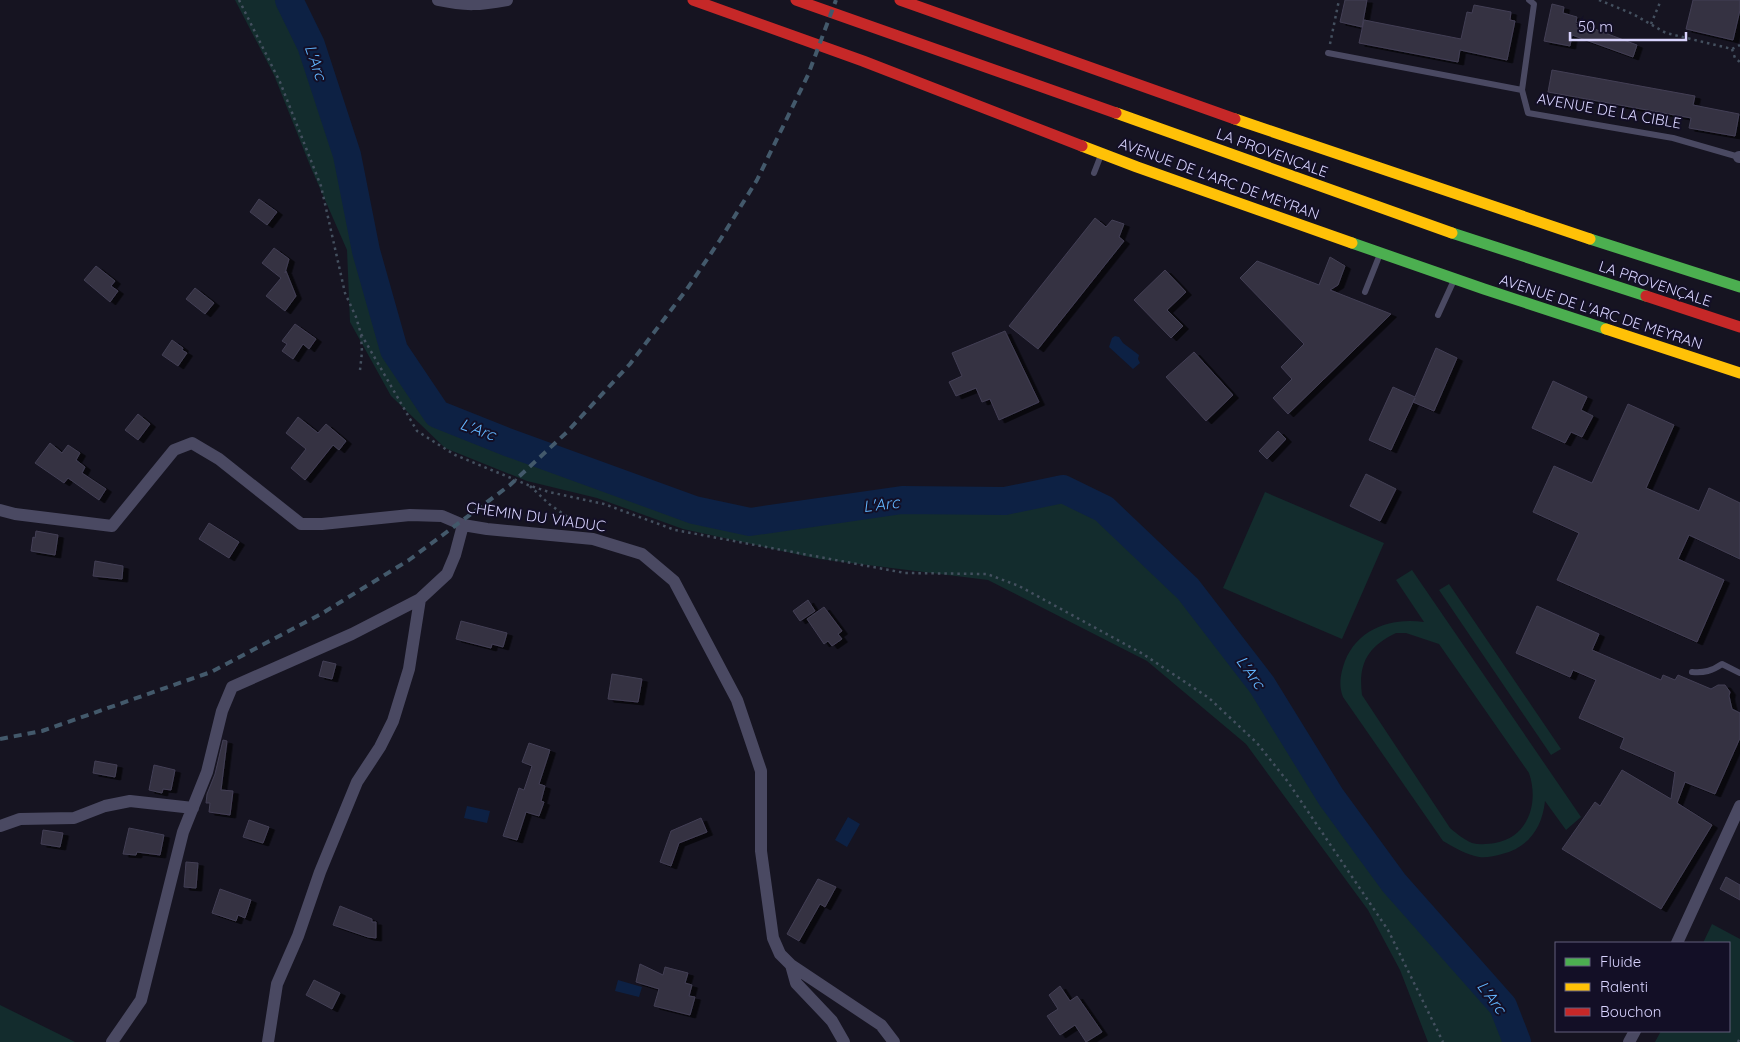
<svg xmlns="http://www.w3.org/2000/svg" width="1740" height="1042" font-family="Quicksand,sans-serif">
  <defs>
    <filter id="shadow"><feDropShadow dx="5.5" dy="3" stdDeviation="0" flood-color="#0009"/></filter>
  </defs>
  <rect width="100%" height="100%" fill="#161421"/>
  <path fill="#132c2d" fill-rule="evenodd" d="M235,0H289L311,45L347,155L366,251L394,350L437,414L507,442L694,510L750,522L902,500L1005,501L1063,489L1104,509L1188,589L1262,685L1331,797L1404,895L1503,1006L1517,1042H1428L1400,970L1368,910L1246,744L1147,661L988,580L819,559L683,529L597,498L527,481L445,448L391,396L350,322L347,250L311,168L274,75Z
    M1265,492L1384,543L1342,639L1223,588Z
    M1412,570L1581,817L1566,830L1545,801C1542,828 1529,847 1502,854C1495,856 1486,858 1479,857C1465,854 1455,848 1443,841L1343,697C1339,687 1340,677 1343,667C1354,630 1389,617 1424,622L1396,580ZM1396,633H1406L1439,644L1529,773C1539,802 1529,837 1495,843C1488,844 1480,845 1472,843C1463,839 1457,834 1450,828L1362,695C1358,664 1367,647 1396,633Z
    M1449,584L1561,749L1551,755L1439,590Z
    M1712,924L1740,939V1042H1655L1661,1031H1729V943H1703Z
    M0,1005L75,1042H0Z"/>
  <path fill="#0d2144" d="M1115,336L1119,337L1123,343L1139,355L1138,359L1140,363L1133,369L1109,347L1112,338Z
    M467,806L490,811L487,823L464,818Z
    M848,817L860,824L847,847L835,840Z
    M618,980L642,987L639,997L615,991Z"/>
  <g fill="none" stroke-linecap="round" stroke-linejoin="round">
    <path stroke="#0d2144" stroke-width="28" d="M289,0L311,45L347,155L366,251L394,350L437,414L507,442L694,510L750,522L902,500L1005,501L1063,489L1104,509L1188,589L1262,685L1331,797L1394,883L1503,1006L1517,1042"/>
  </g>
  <path fill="#343243" stroke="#433f54" filter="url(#shadow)" d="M1345,0H1367L1362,27L1340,22Z
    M1693,0H1740V10L1733,40L1686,29Z
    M1552,4L1564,7L1563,13L1577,17L1576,22L1637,45L1633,57L1572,35L1570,46L1544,41Z
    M1474,5L1511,12L1510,20L1515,21L1507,60L1460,50L1458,62L1359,43L1364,20L1461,39L1467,12L1472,13Z
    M1552,70L1695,96L1693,105L1739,114L1735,136L1689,128L1691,118L1548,92Z
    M259,199L277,212L267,225L250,212Z
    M1095,218L1106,227L1112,220L1124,224L1119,237L1124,241L1038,349L1009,326Z
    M274,248L289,259L285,273L286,271L296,296L285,311L266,296L281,278L262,263Z
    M1330,257L1345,266L1338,285L1330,290L1391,314L1288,414L1273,398L1292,379L1281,367L1304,344L1240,278L1257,261L1319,285Z
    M96,266L115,281L111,286L118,291L110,302L84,280Z
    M1165,270L1186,292L1167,310L1183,326L1171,338L1134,300Z
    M195,288L214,303L205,314L186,299Z
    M295,324L316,339L309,349L303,344L293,359L282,351L287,344L282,341Z
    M1005,331L1039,402L999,420L990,399L982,402L976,388L956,396L949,382L962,376L952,353Z
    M172,340L183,348L182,350L187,353L178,366L162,355Z
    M1436,348L1457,358L1434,411L1413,402L1415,398L1391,450L1369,440L1393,387L1415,397Z
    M1194,352L1233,395L1206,421L1166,377Z
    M1553,381L1587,397L1581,410L1593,416L1582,437L1571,432L1565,443L1532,428Z
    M1628,404L1674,425L1646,488L1699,511L1709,488L1740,503V559L1689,535L1678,559L1724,580L1697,642L1557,580L1579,533L1533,512L1554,466L1592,483Z
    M138,414L150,424L138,440L125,430Z
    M298,417L318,433L326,424L346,441L339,450L333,445L305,480L291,468L306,449L286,433Z
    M1278,431L1286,439L1267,459L1259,451Z
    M50,443L62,453L68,445L80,453L76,460L85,467L82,473L106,489L99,500L68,478L64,483L35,463Z
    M1366,474L1396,489L1380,521L1350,506Z
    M209,523L239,542L229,558L199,539Z
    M36,531L58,535L55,555L31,551L33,537L35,538Z
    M95,561L123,566L122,579L93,576Z
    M808,600L815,611L800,621L793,611Z
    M1537,606L1599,634L1592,650L1661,680L1663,675L1675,680L1678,675L1711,689L1718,685H1725L1730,692L1729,696L1732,709L1740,713V738L1715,794L1685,782L1677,803L1712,825L1661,909L1562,849L1595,802L1600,806L1622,770L1671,799L1675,772L1620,748L1624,738L1579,718L1596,680L1573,670L1570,677L1516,653Z
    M824,607L842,631L838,634L842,639L832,646L828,641L824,644L807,619Z
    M461,621L507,633L503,647L492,644L491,648L456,639Z
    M323,661L336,664L332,679L319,676Z
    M612,674L642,679L638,702L608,699Z
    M223,740L227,741L221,790L233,791L230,815L209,812L210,803H206L207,794L215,774Z
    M529,743L550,750L539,784L545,786L541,801L544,802L539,816L526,812L517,840L503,836L519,788L524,790L532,766L522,762Z
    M95,761L117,765L115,777L93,773Z
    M154,765L175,770L171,790L163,789L162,793L149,790Z
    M701,818L707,832L679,843L671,866L660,862L671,831Z
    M249,820L269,827L263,843L243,837Z
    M129,828L164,835L160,855L137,852L136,855L123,854Z
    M43,830L63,833L60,847L41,844Z
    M186,862L198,863L196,888L184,887Z
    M1726,877L1740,885V900L1720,889Z
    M818,879L836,887L825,907L820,904L799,941L787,934Z
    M220,889L251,900L245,918L238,915L236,921L212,913Z
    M340,906L372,919V922H376V938L368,937L333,925Z
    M640,964L663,975L665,967L688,973L685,983L692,985L689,996L695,997L690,1015L654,1006L659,989L636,982Z
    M314,980L340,993L332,1009L306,995Z
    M1060,986L1070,1001L1077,996L1102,1032L1086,1042L1075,1025L1060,1035L1047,1016L1058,1009L1049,995Z"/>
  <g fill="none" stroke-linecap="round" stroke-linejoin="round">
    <path stroke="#44505f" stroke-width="2.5" stroke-dasharray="2.5 4" stroke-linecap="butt" d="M239,0L280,82L321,186L345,293L356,317L361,334L417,431L455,455L528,485L549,492L604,504L675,530L905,573L987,574L1019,586L1143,654L1209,698L1257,743L1288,782L1388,930L1443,1042
      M1599,0L1633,14L1666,33L1732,49L1740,45
      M1651,24L1661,0
      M1330,44L1339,0
      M1732,49L1735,58L1740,62
      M360,370L362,352L361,335
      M530,486L549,504L576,523
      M1738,1042L1740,1038"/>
    <path stroke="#4a4962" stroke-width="6" d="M1529,0L1534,4L1522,90L1528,113L1673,138L1739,157
      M1328,53L1522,90
      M1094,173L1101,155
      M1365,292L1380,254
      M1438,315L1454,280
      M1692,672C1704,673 1712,671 1722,664L1740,673"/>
    <path stroke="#4a4962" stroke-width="12" d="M438,0C466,6 480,5 507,0
      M1739,157H1740
      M0,510L15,514L112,526L174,450L192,443L219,459L301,524H322L410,515L442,516L463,525L487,529L593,539L642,554L674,581L737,700L761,771V851L773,938L780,954L791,965L881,1025L894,1042
      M0,826L20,819L74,818L105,806L130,801L193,808
      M1677,943L1740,806
      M791,965L796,983L832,1021L844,1042
      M112,1042L141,1000L183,832L207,772L222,711L232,687L352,634L420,599
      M268,1042L277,984L298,936L320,872L357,782L380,747L393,721L409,669L420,599L447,574L455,555L463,525
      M1629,1042L1635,1031"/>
    <path stroke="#4caf50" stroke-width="11" d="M1452,233L1646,296
      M1590,239L1740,287
      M1352,243L1484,289L1606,329"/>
    <path stroke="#ffc107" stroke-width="11" d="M1116,113L1452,233
      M1235,119L1590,239
      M1082,146L1137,167L1352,243
      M1606,329L1740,373"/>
    <path stroke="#c62828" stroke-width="11" d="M693,0L863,61L1082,146
      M796,0L1116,113
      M900,0L1235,119
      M1646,296L1740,327"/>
    <path stroke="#43596b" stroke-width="4" stroke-dasharray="8 6" stroke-linecap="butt" d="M0,739L42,731L211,672L321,614L409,560L510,485L567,432L630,364L687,289L720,240L757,180L808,75L836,0"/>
  </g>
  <g text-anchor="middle" stroke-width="4" stroke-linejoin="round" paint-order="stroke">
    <g font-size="15" fill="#d9d4ff" stroke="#130f26">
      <text transform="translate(1609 111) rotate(10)" y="5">AVENUE DE LA CIBLE</text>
      <text transform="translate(1272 153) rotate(20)" y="5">LA PROVENÇALE</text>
      <text transform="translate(1219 179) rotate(20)" y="5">AVENUE DE L'ARC DE MEYRAN</text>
      <text transform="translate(1655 284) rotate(18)" y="5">LA PROVENÇALE</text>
      <text transform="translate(1601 312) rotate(18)" y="5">AVENUE DE L'ARC DE MEYRAN</text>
      <text transform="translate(536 517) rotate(8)" y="5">CHEMIN DU VIADUC</text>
    </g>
    <g font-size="16" font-style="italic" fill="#62b6ff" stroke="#130f26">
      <text transform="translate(316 62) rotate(71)" y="6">L'Arc</text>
      <text transform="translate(478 429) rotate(20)" y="6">L'Arc</text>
      <text transform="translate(881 504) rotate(-7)" y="6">L'Arc</text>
      <text transform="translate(1251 672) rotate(54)" y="6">L'Arc</text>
      <text transform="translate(1492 997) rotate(53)" y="6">L'Arc</text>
    </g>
  </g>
  <rect x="1555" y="942" width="175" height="90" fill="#130f26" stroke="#625e7d"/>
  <rect x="1565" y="958" width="25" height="8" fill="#4caf50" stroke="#625e7d"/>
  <text x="1600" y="967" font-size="15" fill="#d9d4ff">Fluide</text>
  <rect x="1565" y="983" width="25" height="8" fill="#ffc107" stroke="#625e7d"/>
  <text x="1600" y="992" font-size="15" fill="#d9d4ff">Ralenti</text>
  <rect x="1565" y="1008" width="25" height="8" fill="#c62828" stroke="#625e7d"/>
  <text x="1600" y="1017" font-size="15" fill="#d9d4ff">Bouchon</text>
  <path d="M1570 32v8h116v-8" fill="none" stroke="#d9d4ff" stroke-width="2.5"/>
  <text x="1578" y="32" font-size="15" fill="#d9d4ff" stroke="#130f26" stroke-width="4" paint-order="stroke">50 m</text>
</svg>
